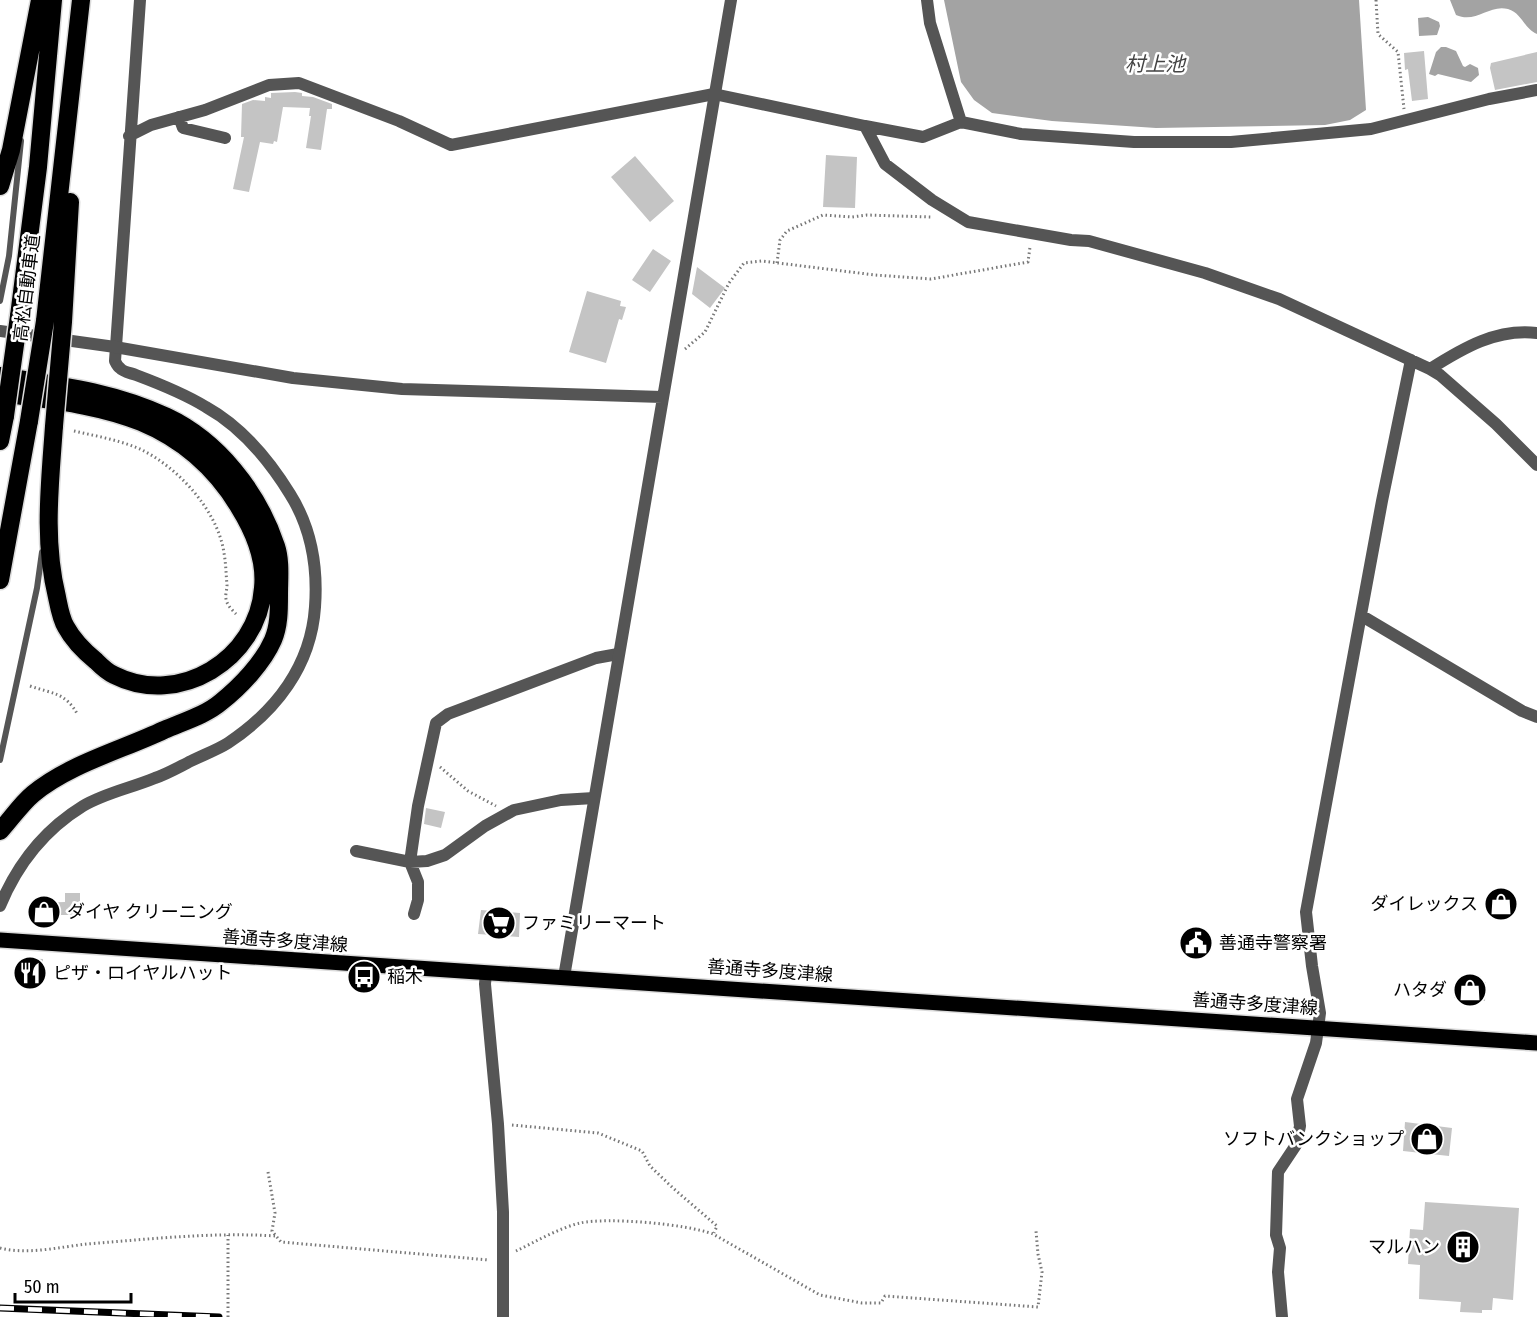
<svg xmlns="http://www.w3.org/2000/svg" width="1537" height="1317" font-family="'Fira Sans Condensed','Noto Sans JP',sans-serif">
  <rect width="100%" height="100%" fill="#fff"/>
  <path fill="#a3a3a3" d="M944,0H1359L1366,110L1350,120L1325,125L1156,128L1052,121L992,113L974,100L961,82Z
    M1450,0H1537V34C1524,29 1522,13 1508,9C1489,4 1476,24 1456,15Z
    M1428,17L1439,22L1440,26L1437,35L1419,36L1418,18Z
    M1441,47H1446L1456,51L1463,66L1465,67L1470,64L1478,68L1479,75L1471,82L1438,74L1435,76L1429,74L1436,52Z"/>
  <path fill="#c4c4c4" d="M1424,51L1428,99L1412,101L1408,69L1405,70L1404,53Z
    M1537,52V82L1495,90L1490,68L1491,63Z
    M295,92L302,93V96L313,97L332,104V109H327L321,150L306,148L311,116H309L310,108L283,107L277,142L274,141L273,144L260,142L249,192L233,189L244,137H241L242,104L253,100L265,101V97L271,98V93Z
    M826,155L857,157L855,208L823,207Z
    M635,156L674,201L650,222L611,177Z
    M653,249L671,261L650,292L632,280Z
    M697,267L725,288L710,308L692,294Z
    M587,291L621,301L620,306L626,307L622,320L619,319L606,363L569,352Z
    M426,808L445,812L441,828L424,824Z
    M65,893H80V915H32V903L65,902Z
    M481,910L520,913L519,937L478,934Z
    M22,958L43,959L42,984L20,983Z
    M1456,980L1486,982L1485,1001L1454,998Z
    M1405,1122L1452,1128L1449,1156L1403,1151Z
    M1425,1202L1519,1208L1513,1300L1493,1298L1492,1310H1482V1313L1460,1312L1461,1302L1419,1299L1420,1265L1408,1264L1410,1229L1423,1230Z"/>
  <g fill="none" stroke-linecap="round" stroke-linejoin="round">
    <g stroke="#dbdbdb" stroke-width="18">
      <path id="primary" d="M0,940L1537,1043"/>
    </g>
    <g stroke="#dbdbdb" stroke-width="21">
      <path id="motorway" d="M0,186L11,150L40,0
        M19,316L38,167L53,0
        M45,321L81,0
        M63,322L70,202
        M0,376C57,385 114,392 167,417C218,441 258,492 276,546C281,561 279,579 279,595C279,610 279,626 273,640C263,663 240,687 221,702C206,715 182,722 164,730C122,750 69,764 33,794C21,804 11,819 0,831
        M0,393C48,400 96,404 141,422C182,439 216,469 239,507C254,531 266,559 263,588C258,659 179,708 114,675C107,672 101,666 96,661C85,652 73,640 66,627C61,619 59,607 57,597C43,540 50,484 54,426
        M0,441L5,416
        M0,580L29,421"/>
    </g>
    <path stroke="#777" stroke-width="3" stroke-dasharray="1.5 3" stroke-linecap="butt" d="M1376,0L1378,34L1398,52L1404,109
      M777,263L780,240L787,231L823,215L852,217L867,215L931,217
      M685,349L705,332L729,283L744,263L762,261L875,275L931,279L1028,262L1030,247
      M74,431C96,436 119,440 140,449C178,467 218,511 224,553C226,564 226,575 227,585C227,590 225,595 226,599C227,605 232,610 236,614
      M30,686C53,694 65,692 78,715
      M440,767L468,791L496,806
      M512,1125L598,1133L642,1151L650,1166L674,1189L717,1226L714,1233
      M268,1172L275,1213L272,1231L281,1242L489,1260
      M0,1248C27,1255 60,1247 87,1244C150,1239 213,1232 276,1236
      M516,1251C535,1242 559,1228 580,1223C608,1217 686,1224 713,1234L820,1295L862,1303H881L885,1296L1038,1307L1042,1272L1038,1254L1036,1231
      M228,1317V1235"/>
    <path stroke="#555" stroke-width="6" d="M0,301L9,256L21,141
      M0,760L37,588L42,552"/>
    <path stroke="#555" stroke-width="12" d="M179,117L183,128L225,138
      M961,122L1021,134L1134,142H1231L1371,129L1489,99L1537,90
      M865,126L923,137L961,122L930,23L927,0
      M129,136L151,125L205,110L269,85L299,83L399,121L451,145L714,94L865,126L885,164L932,200L968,222L1071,240L1089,241L1205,273L1279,299L1430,369L1440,375L1496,424L1537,465
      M1430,369C1463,348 1497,328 1537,333
      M1362,616L1522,711L1537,717
      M356,851L410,862L427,861L445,855L485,826L514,810L561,800L594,798
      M0,906C17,865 44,830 83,806C105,793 131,788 155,778C167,774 179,767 191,761C203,755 217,750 228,743C276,711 311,666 315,607C318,566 312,529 290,494C269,460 242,427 206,407C185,394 160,384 136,375C131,373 123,372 120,368C117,366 116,363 115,361L140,0
      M414,914L418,900V882L410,862L418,806L436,723L448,714L596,658L618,654
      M486,973L485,984L498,1124L503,1212V1317
      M1282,1317L1278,1272L1280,1248L1276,1235L1278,1172L1296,1145L1300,1126L1297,1099L1316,1043L1320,1013L1312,966L1306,912L1382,501L1411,360"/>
    <path stroke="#555" stroke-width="12" d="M0,331L115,347L293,378L402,389L662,397
      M564,977L731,0"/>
    <use href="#primary" stroke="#000" stroke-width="15"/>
    <use href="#motorway" stroke="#000" stroke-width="18"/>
    <g stroke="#000" stroke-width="7">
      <path id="rail" d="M0,1308L219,1317"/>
    </g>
    <use href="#rail" stroke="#fff" stroke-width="4.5" stroke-dasharray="14" stroke-linecap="butt"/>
    <g stroke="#dbdbdb" stroke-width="21" stroke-linecap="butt">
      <path id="motorway-bridge" d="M5,416L19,316
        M29,421L45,321
        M54,426L63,322"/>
    </g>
    <use href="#motorway-bridge" stroke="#000" stroke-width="18"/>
  </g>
  <defs>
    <g id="shop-disc" transform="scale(1.725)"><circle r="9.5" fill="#000" stroke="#fff"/><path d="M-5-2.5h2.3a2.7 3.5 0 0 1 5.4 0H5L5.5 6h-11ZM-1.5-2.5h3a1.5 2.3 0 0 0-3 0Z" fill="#fff"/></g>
    <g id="supermarket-disc" transform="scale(1.725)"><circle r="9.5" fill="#000" stroke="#fff"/><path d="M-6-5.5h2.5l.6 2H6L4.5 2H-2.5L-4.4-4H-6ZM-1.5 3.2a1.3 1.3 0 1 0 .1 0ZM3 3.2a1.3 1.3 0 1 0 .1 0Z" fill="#fff"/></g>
    <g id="civic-disc" transform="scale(1.725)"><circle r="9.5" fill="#000" stroke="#fff"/><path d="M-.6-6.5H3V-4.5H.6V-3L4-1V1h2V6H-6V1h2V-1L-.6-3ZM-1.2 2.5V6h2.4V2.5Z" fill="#fff"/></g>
    <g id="restaurant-disc" transform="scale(1.725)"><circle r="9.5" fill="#000" stroke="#fff"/><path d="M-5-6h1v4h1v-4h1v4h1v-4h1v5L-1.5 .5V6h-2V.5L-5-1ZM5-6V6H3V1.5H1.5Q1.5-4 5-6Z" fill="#fff"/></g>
    <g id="bus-disc" transform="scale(1.725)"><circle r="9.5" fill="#000" stroke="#fff"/><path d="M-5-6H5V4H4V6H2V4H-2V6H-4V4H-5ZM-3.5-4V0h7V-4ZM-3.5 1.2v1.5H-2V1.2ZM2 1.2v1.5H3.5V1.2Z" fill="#fff"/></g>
    <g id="building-disc" transform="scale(1.725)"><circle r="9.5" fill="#000" stroke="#fff"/><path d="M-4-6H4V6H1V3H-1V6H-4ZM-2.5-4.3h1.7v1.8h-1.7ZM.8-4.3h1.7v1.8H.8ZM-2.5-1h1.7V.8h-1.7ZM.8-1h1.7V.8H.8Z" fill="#fff"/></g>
  </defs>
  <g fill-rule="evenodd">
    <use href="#shop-disc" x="1501" y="904"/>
    <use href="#shop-disc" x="44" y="912"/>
    <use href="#supermarket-disc" x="499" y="923"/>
    <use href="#civic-disc" x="1196" y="943"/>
    <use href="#restaurant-disc" x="30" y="973"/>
    <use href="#bus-disc" x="364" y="977"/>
    <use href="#shop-disc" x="1470" y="990"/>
    <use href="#shop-disc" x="1427" y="1139"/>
    <use href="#building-disc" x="1463" y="1247"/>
  </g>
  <g text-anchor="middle" stroke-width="5" stroke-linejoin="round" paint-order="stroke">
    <g font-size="18" fill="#000" stroke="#fff">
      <text transform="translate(27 288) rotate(-83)" y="6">高松自動車道</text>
      <text transform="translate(285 941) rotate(4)" y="6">善通寺多度津線</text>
      <text transform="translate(770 971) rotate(4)" y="6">善通寺多度津線</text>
      <text transform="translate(1255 1004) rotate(4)" y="6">善通寺多度津線</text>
    </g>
    <g font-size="18" fill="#000" stroke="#fff" text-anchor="start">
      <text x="1478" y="910" text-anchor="end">ダイレックス</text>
      <text x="67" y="918">ダイヤ クリーニング</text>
      <text x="522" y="929">ファミリーマート</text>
      <text x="1219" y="949">善通寺警察署</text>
      <text x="53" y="979">ピザ・ロイヤルハット</text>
      <text x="387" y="983">稲木</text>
      <text x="1447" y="996" text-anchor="end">ハタダ</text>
      <text x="1404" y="1145" text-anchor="end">ソフトバンクショップ</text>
      <text x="1440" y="1253" text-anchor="end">マルハン</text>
    </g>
    <g font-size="20" font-style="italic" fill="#444" stroke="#fff">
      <text x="1155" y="71">村上池</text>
    </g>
  </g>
  <path d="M15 1293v9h116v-9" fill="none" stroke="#000000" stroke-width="3"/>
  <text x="24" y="1293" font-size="18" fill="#000000" stroke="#ffffff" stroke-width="4.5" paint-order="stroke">50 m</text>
</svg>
